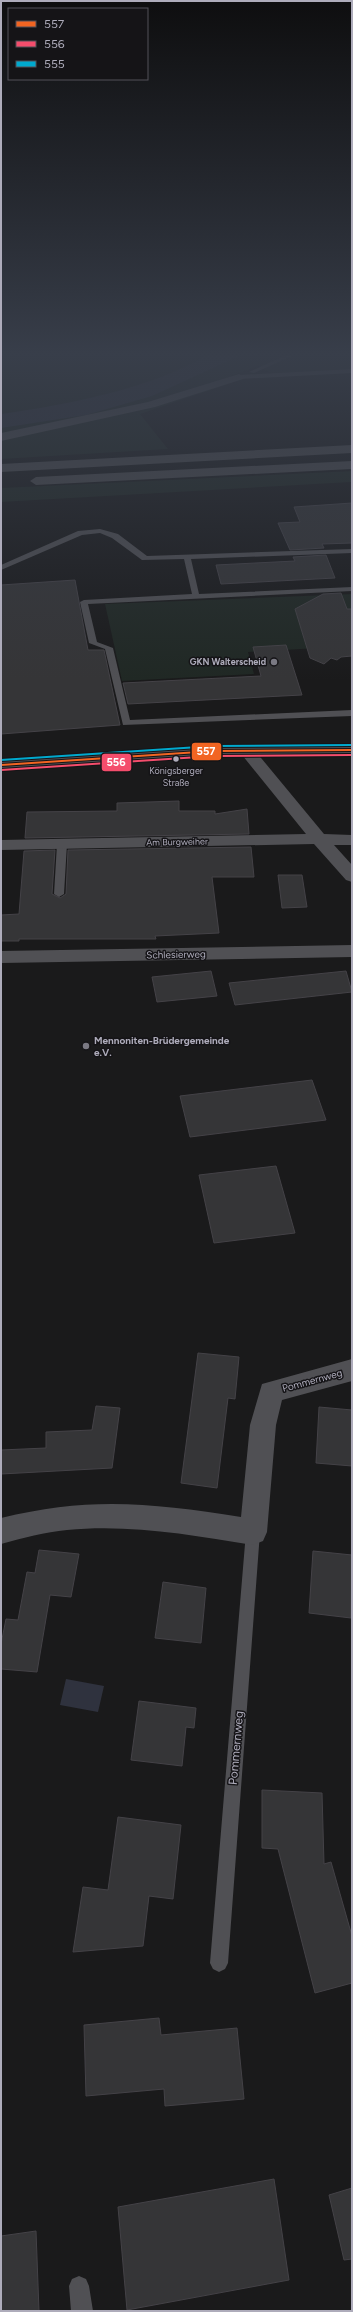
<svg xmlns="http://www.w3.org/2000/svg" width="353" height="2312" font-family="Figtree,sans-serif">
  <rect width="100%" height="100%" fill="#1a1a1b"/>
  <path fill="#202824" d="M1,356H352V369L272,373L257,366L223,379L246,378L140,414L168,449L1,459Z
    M352,471V482L1,502V488Z
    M352,594V646L248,652L254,674L122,681L105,604Z"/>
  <path fill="#2f323e" d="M205,356H239L152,396L86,415L1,428V414C64,405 151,389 205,356Z
    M66,1679L104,1686L98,1712L60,1705Z"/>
  <path fill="#353537" stroke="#444247" d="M352,503V543L322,544L324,548L290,550L278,523L300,522L294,507Z
    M326,555L335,578L221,584L216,565L295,561L293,557Z
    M75,580L88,650H104L120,725L1,734V585Z
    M341,593L347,609H352V656L341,657L337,660L331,658L324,664L310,658L295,609L323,594Z
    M286,645L302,695L128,704L123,683L261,676L253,647Z
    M179,801V811H215V814L247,809L249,834L25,838L27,812L117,811V803Z
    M251,847L254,877H212L219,933L155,936L156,939H19V941H1V915L19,914L24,851L55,850L52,894L60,898L66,894L68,850Z
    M278,875H302L307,907L282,908Z
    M211,971L217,996L157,1002L152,977Z
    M346,971L352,992L235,1005L229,983Z
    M312,1080L326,1120L190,1137L180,1096Z
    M276,1166L295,1233L214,1243L199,1175Z
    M198,1353L239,1357L235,1399L228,1398L217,1488L181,1483Z
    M96,1406L120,1408L112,1468L1,1474V1450L46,1448V1432L92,1430Z
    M319,1407L352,1410V1466L316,1463Z
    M39,1550L79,1554L71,1597L50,1595L37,1672L1,1669V1644L6,1619L18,1620L27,1572L35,1573Z
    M313,1551L352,1555L351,1618L309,1613Z
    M163,1582L206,1588L201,1643L155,1638Z
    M139,1701L196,1708L194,1728L186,1727L182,1766L131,1760Z
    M262,1790L322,1793L324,1864L331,1862L352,1936V1983L315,1993L278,1849L262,1848Z
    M118,1817L181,1825L173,1899L149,1896L143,1946L73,1952L83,1887L108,1890Z
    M159,2018L161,2035L237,2028L244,2099L165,2106L164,2089L86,2096L84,2025Z
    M274,2179L289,2280L127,2310L118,2207Z
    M352,2188V2259L344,2260L329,2195Z
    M36,2231L39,2311H1V2236Z"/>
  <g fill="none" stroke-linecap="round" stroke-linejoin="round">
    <path fill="#505054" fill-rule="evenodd" d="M284,356H292L254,373L249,372Z
      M352,369V373L239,379L236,377L239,375Z
      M100,529L118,534L147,556L352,549V553L191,559L199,594L352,587V591L88,604L97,642L113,648L130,720L352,710V716L123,725L105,649L89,643L80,602L84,600L192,594L184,559L142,560L112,538L100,533L82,535L1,570V565L78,531Z
      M62,841L67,844L64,894L59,897L54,894L57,844Z
      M253,1525L258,1527L260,1532L228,1963L225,1969L219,1972L213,1969L210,1963L246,1532L248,1527Z
      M79,2276L86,2279L89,2286L93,2311H71L69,2286L72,2279Z"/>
    <path fill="#505054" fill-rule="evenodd" d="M239,374L244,377L243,379L155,407L1,441V433L148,402Z
      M246,745L252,747L324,834L352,835V845H334L352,865V882L346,880L314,844L1,850V840L306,834L238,750L240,747Z
      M352,945V957L1,963V951Z
      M352,1359V1381L282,1400L276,1425L267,1532L263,1541L253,1545C191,1535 130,1524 67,1530C45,1532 23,1538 1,1544V1518C89,1496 153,1503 241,1517L250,1425L262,1384Z"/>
    <path fill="#4f4e52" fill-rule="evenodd" d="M352,745V755L214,756L1,770V760L214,746Z"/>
    <path fill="#4d4d50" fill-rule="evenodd" d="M352,445V453L1,472V464Z
      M352,461V469L36,485L30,481L36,477Z"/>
    <g stroke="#151417" stroke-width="4">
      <path id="bus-1" d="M1,765L214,751L352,750"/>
    </g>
    <g stroke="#151417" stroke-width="4">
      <path id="bus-2" d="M1,770L214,756L352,755"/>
    </g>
    <g stroke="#151417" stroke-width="4">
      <path id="bus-3" d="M1,760L214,746L352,745"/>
    </g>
    <use href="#bus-1" stroke="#f26522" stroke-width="2"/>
    <use href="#bus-2" stroke="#f44d6c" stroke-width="2"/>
    <use href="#bus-3" stroke="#00a9ce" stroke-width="2"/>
  </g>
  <linearGradient id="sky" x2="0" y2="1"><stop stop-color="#0e0e0f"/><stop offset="0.52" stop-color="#383e4a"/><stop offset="1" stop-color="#383e4a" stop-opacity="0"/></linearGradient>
  <rect width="353" height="680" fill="url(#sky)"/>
  <g fill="#7a7983" stroke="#151417" stroke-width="1.5">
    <circle cx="274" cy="662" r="4"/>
    <circle cx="86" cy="1046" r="4"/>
  </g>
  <circle fill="#aeacbb" stroke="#151417" stroke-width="1.5" cx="176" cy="759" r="3.5"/>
  <g text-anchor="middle" stroke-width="3" stroke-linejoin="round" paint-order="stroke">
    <g font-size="9" font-weight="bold" fill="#aeacbb" stroke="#151417" text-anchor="end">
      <text x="266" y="665">GKN Walterscheid</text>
    </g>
    <g font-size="9" fill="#aeacbb" stroke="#151417">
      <text x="176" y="774">Königsberger<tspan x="176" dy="12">Straße</tspan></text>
    </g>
    <g font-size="9" fill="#aeacbb" stroke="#151417">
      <text transform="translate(177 842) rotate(-1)" y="3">Am Burgweiher</text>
    </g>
    <g font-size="10" fill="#aeacbb" stroke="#151417">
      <text transform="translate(176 954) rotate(-1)" y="4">Schlesierweg</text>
      <text transform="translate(312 1380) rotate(-15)" y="4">Pommernweg</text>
    </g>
    <g font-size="10" font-weight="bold" fill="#aeacbb" stroke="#151417" text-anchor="start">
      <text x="94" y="1044">Mennoniten-Brüdergemeinde<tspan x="94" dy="12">e.V.</tspan></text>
    </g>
    <g font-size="12" fill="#aeacbb" stroke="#151417">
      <text transform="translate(236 1748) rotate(-85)" y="4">Pommernweg</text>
    </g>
  </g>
  <g stroke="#151417" stroke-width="1.5">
    <rect x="191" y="742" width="31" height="19" rx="4" fill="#f26522"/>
    <rect x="101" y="753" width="31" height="19" rx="4" fill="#f44d6c"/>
  </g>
  <g font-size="11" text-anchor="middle" font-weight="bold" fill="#fff">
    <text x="206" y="755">557</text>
    <text x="116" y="766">556</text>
  </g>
  <rect width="353" height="2312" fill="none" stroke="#aeacbb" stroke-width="4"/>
  <rect x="8" y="8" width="140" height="72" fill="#151417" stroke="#525159"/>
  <rect x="16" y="21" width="20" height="6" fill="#f26522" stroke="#525159"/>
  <text x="44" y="28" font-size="12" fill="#aeacbb">557</text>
  <rect x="16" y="41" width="20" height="6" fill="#f44d6c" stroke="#525159"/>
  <text x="44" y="48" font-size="12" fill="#aeacbb">556</text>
  <rect x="16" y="61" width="20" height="6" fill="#00a9ce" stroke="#525159"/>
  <text x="44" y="68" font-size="12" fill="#aeacbb">555</text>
</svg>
